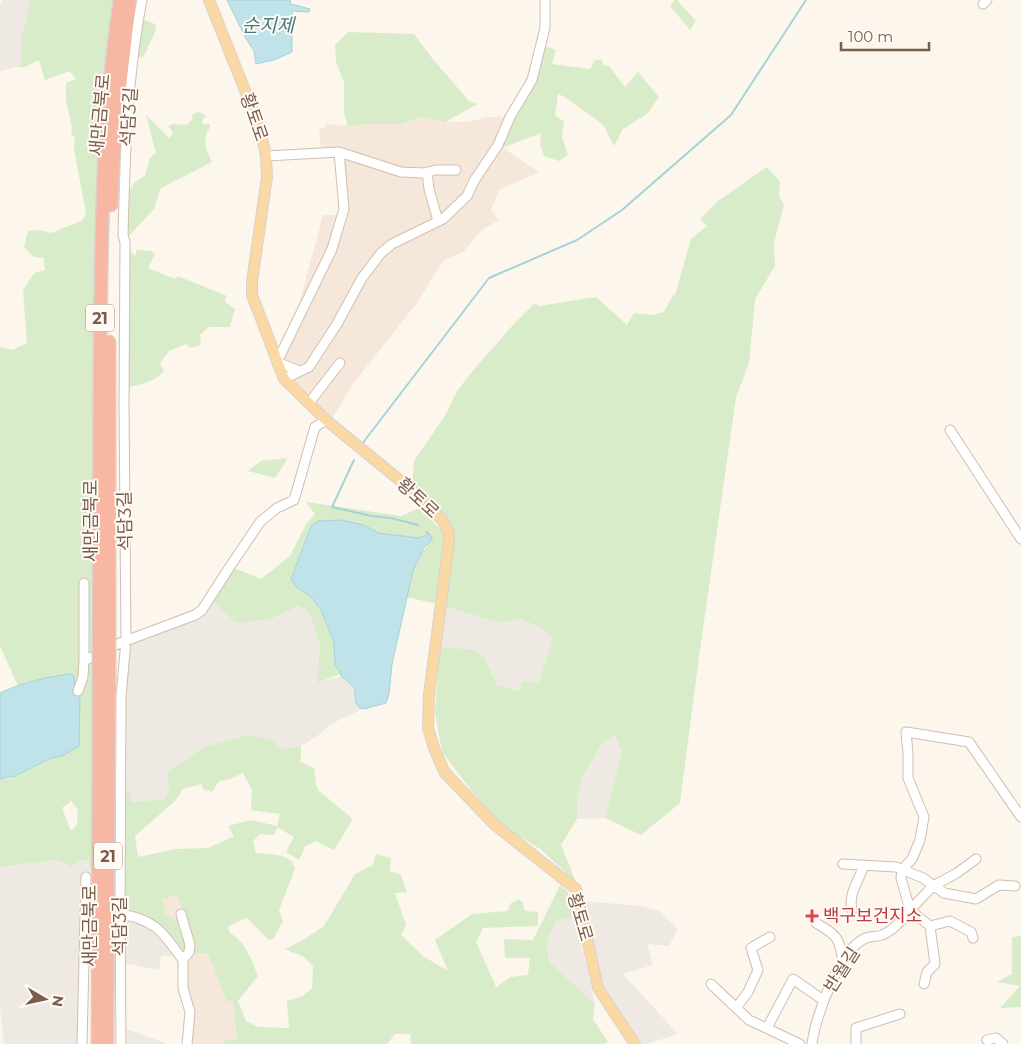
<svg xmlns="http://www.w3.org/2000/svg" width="1021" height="1044" font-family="Montserrat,'Noto Sans KR',sans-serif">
  <rect width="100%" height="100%" fill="#fdf6ec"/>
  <path fill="#f5e8da" d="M515,116L503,148L539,172L499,190L491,210L499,220L482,230L463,252L443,261L417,303L353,384L330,422L286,374L281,360L294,323L323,215H337L342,209L337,155L321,149L319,129L324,128L326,124L348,126L365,124H402L422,117L445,122H466L488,117Z
    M176,895L185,912L175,920L166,914L162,900Z
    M208,953L233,1001L237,1040H226L223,1044H187L185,962L195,954Z"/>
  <path fill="#efe9e4" d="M2,0H31L22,34V57L18,67L0,71V4Z
    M213,601L271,619L298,606L309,612L320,644L317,683L341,676L354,687L356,703L362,709L329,725L320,734L301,746L282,749L272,740L248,735L229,741L169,791L164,799L131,802L124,791L125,710L130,648L134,633Z
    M446,607L502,623L521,619L543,629L552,639L539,682L519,691L497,685L485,658L440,648Z
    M615,735L622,752L605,818L577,819V798L583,776L604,741Z
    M56,860L72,867L79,860L89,861L91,871L83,1044H4L0,1008V867Z
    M583,901L641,906L659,911L678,929L669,946L647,944L653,965L623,974L678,1034L647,1044H641L600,980Z
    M575,916L595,1004L549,963L547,940L556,921Z
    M123,917L154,928L175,956H161L159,970L123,963Z
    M127,1029L165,1043L166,1044H127Z"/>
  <path fill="#d8ecc9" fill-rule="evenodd" d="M31,0H115L94,347L92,780L95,815L91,871L89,861L80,860L72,867L56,860L0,867V779H8L49,759L64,755L79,746L72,674L57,675L18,686L0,646V347L12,350L27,343L23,291L34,273L45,270L44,258L34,257L24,247L28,231L39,230L51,233L83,220L86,213L74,149L75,139L71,132L72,127L66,102V83L76,79L70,71L45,80L39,60L25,67H18L22,57V34ZM71,801L78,810L77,825L71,831L62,808Z
    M675,0H677L696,21L690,30L670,6Z
    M142,19L155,24L156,30L144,56L136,58Z
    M348,32L414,34L432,58L469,101L478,104L445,122L422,117L402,124H365L348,126L344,113V82L336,62L335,45Z
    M549,47L556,50L552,64L590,69L595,60H602L603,65L609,66L625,87L638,72L659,97L648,113L623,129L614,146L604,126L597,120L563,96L558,94L555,116L564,121L562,137L568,155L559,161L544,156L540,144L541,133L502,148L542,48Z
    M199,112L207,116L203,119L202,124H210C210,130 207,131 206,136C203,145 209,154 212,162L161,188L154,209L127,238L126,196L134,183L145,176L150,158L156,153L146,115L169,138L173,133L168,126L174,124L187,125L193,118L191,115Z
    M767,167L780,182L779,195L784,205L774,243L775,266L755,299L749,363L736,397L699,657L680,803L641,835L605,818L622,752L615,735L604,741L583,776L577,798V819L561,845L576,882L540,849L499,824L468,786L442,752L435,713L440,648L472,649L485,658L497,685L519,691L522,682H539L552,639L543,629L521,619L502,623L446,607L447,517L412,484L414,461L446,414L457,391L475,368L512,326L535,303L539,306L596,297L627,325L634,313L652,315L664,312L673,295H675L691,239L707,226L700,219L718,201Z
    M129,250L135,256L137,250L151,251L155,254L148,268L175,279L178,276L227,296L225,302L235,309L230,327H209L200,335L201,345L190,348L186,344L169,351L160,363L164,371C155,382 141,384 129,387Z
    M288,458L275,478L248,471L261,461Z
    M306,502L401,516L419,508L442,531L444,545L437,604L406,597C411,575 417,557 432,540L422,537L419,538L311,526L291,577L296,587L307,593L321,610L334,642L335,665L339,670L340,674L317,683L320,644L309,612L298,606L271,619L236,623L213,601L234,568L261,579L290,556L306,524L315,514Z
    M248,735L272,740L282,749L301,746V758L299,761L314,768L316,785L319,791L353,819L334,850L316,841L305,846L299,860L286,852L294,837L277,827L274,835L260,834L253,841L256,853C271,855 291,852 295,869L279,910L283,921L273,939L269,940L247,918L228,926L230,933C246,942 251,959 258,976L238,1001L246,1021L258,1027L289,1028L287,1001L303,996L312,988L313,966L304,957L285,949L303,940L324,926L355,874L373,865L376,854L391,858L390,871L401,875L407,892L395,893L406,925L401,935L423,956L448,971L435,940L472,914L507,911L511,903L519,899L523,903L525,911L538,912V926L483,928L476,942L496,987L511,977L528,975L530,958H505L504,939L533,940L560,885L568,892L575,916L556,921L547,941L549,962L595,1004L593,1019L608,1042L603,1044H411L410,1034H395L387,1044H223L226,1040H237L233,1001H227L208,953L195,954L185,962C180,946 165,926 150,919C141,916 132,913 123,911L125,894L124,791H130L131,802L164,799L169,791L167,773L205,747ZM243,773L252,790L251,810L280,814L277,826L251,820L228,826L234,836L208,848L176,849L138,857L135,836L175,801L183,789L201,784L203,789L212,792L219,781L228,780ZM176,895L184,912L175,920L166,914L162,900Z
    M1021,936V1007L1000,1008L1020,986L997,982L1012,974V937Z"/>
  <path fill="#bfe3e8" stroke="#a5d3da" d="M227,0H290L291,4L310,9L309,12L292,11V52L274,60L256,64L254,51L245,37Z
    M340,520L364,525L378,533L419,538L429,534L432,537V540L424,548L413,571L392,664L389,694L386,703L364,709L360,708L356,703L354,687L341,676L339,670L335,666L334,642L321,610L310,596L296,587L291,579L311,526L318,521Z
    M72,674L74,676L75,692L80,696L79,746L64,755L49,759L15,776L0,779V693C17,684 53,675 72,674Z"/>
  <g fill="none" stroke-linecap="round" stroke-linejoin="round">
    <path stroke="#a5d3da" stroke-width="2" d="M362,444L489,278L577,240L622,210L731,115L806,0
      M354,460L332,507L372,516L391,518L418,525
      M426,532L429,534"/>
    <g stroke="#d1beb0" stroke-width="11">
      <path id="minor" d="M983,4L987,0
        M266,156L339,152L401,172L425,173L436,170H456
        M427,172L429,189L438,221
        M298,372L299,371L277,362L332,249L344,209L339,152
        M284,379L309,367L337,324L362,278L381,253L392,244L443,219L467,196L474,181L498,145L510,117L532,80L545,28V0
        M309,403L340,363
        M950,430L1021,539
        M84,583V661L120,643L195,615L202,610L227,571L260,522L277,508L294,500L315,427L326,420
        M78,691L83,677L84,661
        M843,864L896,867L923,878L944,893L976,899L999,885L1015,886
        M852,910C848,893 859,881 864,865
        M120,914C157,920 162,932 183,960
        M181,914L190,945L189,952L183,960V988L190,1012L187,1044
        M816,923C838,936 839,937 843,962
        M930,926L950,921L971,932L973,938
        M711,984L749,1020L800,1044
        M924,984L927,972L935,964L930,926L910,910L933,886L957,873L976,859
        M736,1008L748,992L758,970L751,948L770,937
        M767,1028L793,979L823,1000
        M987,1040L996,1038L1003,1044
        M82,1044L86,877
        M121,1044L120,914L121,696L126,641L124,404L125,242L123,235C125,157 127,77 142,0
        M812,1044C815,1017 840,948 866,938C871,936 877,937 882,935C893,931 903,919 910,910L901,878L902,870L912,859L920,840L924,817L908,778V753L906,732L969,742L1021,817
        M856,1044V1028L900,1014"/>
    </g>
    <g stroke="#dad1cd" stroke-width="12">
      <path id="major" d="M209,0L260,128L266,156L267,177L252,282V295L284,379L326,420L408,487L442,520L448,531L449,542L429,695L428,728L435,751L445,773L495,825L576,889L598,988L635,1044"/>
    </g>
    <g stroke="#dad1cd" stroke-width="15">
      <path id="highway" d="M111,205L116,121L130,0
        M109,637V342
        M99,638C100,546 100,454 100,362C101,241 102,120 120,0
        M98,1044L99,670
        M107,1044L109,669"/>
    </g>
    <use href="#minor" stroke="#fff" stroke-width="9"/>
    <use href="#major" stroke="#fbd9a5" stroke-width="10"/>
    <use href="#highway" stroke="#f7b7a3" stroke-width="12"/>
    <g stroke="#dad1cd" stroke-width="15" stroke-linecap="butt">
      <path id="highway-bridge" d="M109,669V637
        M99,670V638"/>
    </g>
    <use href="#highway-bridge" stroke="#f7b7a3" stroke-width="12"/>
  </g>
  <path fill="#e0444e" stroke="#fffaf3" stroke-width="2" d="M809.5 908.5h5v5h5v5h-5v5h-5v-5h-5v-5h5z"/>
  <g text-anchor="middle" stroke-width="4" stroke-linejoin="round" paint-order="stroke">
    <g fill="#fffaf3" stroke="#a28b7f" stroke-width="1">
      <rect x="86" y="304.5" width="28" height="27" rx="4"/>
      <rect x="94" y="842.5" width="28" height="27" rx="4"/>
    </g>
    <g font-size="16" font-weight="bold" fill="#7a5c4d">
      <text x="100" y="324">21</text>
      <text x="108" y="862">21</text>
    </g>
    <g font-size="18" fill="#7a5c4d" stroke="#fffaf3">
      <text transform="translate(100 115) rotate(-85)" y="6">새만금북로</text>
      <text transform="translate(129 117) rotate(-86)" y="6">석담3길</text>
      <text transform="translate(254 117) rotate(71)" y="6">황토로</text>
      <text transform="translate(418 498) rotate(43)" y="6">황토로</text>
      <text transform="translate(91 521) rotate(-90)" y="6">새만금북로</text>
      <text transform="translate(125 521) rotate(-91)" y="6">석담3길</text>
      <text transform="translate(580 917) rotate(74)" y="6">황토로</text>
      <text transform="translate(90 926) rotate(-90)" y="6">새만금북로</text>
      <text transform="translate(120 926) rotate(-90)" y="6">석담3길</text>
      <text transform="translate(842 970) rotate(-57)" y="6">반월길</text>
    </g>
    <g font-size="18" fill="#be3a42" stroke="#fffaf3" text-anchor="start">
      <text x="823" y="922">백구보건지소</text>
    </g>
    <g font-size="19" font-style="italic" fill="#437c86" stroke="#fffaf3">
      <text x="268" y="32">순지제</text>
    </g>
  </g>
  <g transform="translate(45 999) rotate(99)" stroke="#fffaf3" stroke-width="4" paint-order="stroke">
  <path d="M0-4L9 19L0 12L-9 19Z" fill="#7a5c4d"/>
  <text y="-8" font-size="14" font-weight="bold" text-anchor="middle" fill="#7a5c4d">N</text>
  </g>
  <path d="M841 42v8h88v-8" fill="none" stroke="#7a5c4d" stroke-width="2.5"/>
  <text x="848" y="42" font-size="15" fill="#7a5c4d" stroke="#fffaf3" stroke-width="4" paint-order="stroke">100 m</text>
</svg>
